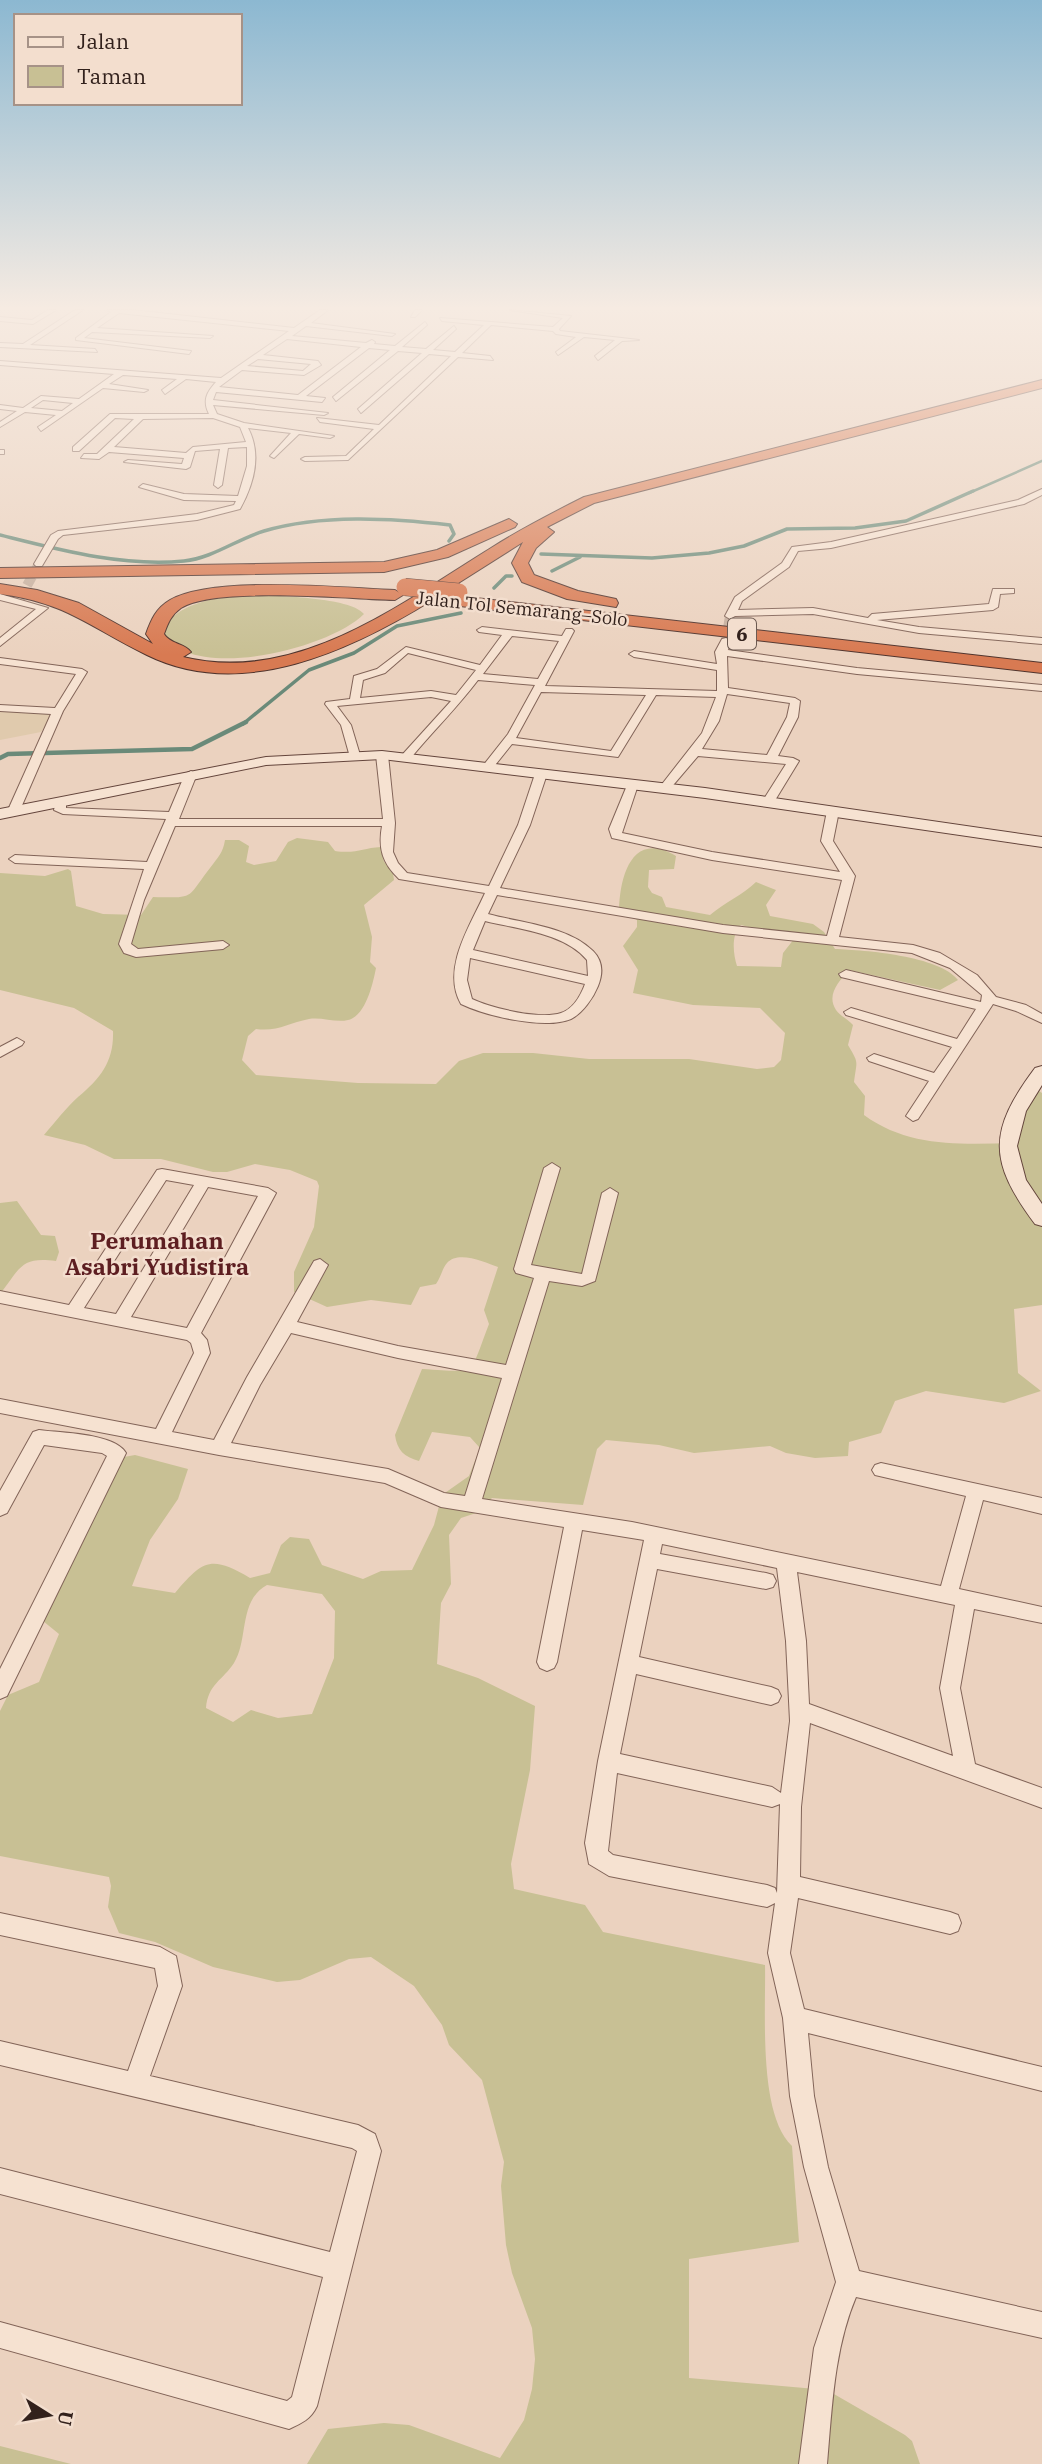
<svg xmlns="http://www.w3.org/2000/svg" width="1042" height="2464" font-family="'IBM Plex Serif',serif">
  <rect width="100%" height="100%" fill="#ebd2bf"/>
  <path fill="#e0caad" d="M0,711L50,713V719L41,732L0,740Z"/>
  <path fill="#c8c094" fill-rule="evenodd" d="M239,595C263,595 351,596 364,614C328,650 185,685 160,629C181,604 207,599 239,595Z
    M297,838L328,842L335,851C357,854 362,848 381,847L384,862L392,867L394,880L364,905L372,937L370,962L376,968C373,983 366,1016 348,1020C336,1023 322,1017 309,1019C289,1023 277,1032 256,1029L248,1036L242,1060L256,1075L358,1083L436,1084L459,1061L483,1053H533L589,1059H689L757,1069L774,1067L781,1060L785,1033L760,1008L693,1005L633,993L638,970L623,946L637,927V920L619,910C620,876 632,830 676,856L674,869L649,870L648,887L652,893L662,897L666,907L710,915C725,902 743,895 756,882L776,890L766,905L770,916L813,924L824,932L835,949C865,950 940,956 958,980L940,990L849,970C839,981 826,995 836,1010C840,1016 848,1019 853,1025L848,1045C859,1064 857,1059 854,1082L865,1096L864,1115C909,1148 961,1144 1015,1143L1024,1112L1039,1091L1042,1093V1305L1014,1309L1018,1373L1041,1391L1004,1403L926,1391L895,1401L881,1433L849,1442L848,1456L815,1458L786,1453L770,1446L694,1453L659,1445L606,1440L597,1449L583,1505L492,1498L476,1513L461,1518L449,1535L451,1584L441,1603L437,1664L478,1678L535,1706L530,1770L511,1864L514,1889L585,1905L603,1932L765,1965C766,2012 758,2114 792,2146L799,2242L689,2259V2378L827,2390L905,2435L912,2441L920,2464H307L328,2429L384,2423L409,2425L500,2458L524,2420L532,2389L535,2359L532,2328L512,2273L506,2245L501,2186L504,2162L482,2080L449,2045L442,2025L414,1986L371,1957L349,1959L300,1980L277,1982L213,1967L155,1942L119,1933L108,1907L111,1886L109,1877L0,1856V1711L8,1695L39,1682L59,1634L43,1621L58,1583L124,1457L135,1455L188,1469L178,1499L150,1540L132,1586L175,1593C203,1560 211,1555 250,1578L270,1573L281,1545L290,1537L309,1539L322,1565L363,1579L381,1571L412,1570L434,1525L442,1495L469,1476L480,1448L470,1437L432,1432L419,1461C404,1457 397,1450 395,1435L422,1369C479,1372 468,1378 489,1324L484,1310L498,1267C485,1262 458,1250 447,1263C442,1269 441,1277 436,1284L420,1287L411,1305L371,1300L327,1307L294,1292V1272L314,1227L319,1186L317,1181L290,1170L255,1164L227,1172H213L161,1159H114L85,1145L44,1135C55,1122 66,1108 78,1097C101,1078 114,1061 113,1031L74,1008L0,990V873L45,876L68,869L71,871L76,906L103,914L141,915L153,897C196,898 186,899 210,868C218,857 223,853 225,840H239L249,846L246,862L254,865L276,861L288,842ZM741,925L794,939L783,953L781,967L737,966C733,954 731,934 741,925ZM267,1585L322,1594L335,1611L334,1658L312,1714L278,1718L251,1710L233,1722L206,1708C208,1684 223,1680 234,1663C249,1639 238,1601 267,1585Z
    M17,1201L41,1235L55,1236L59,1252L56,1261C20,1256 20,1269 0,1294V1203Z
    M0,2446L71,2464H0Z"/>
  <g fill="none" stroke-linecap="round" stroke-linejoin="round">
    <path stroke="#6a8a79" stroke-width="2.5" d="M969,493L1042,461"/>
    <path stroke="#6a8a79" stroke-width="3.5" d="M0,535C60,550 122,567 184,561C213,558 237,539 264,531C322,514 390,518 450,525L454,534L449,541
      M541,554L652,558L709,553L744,546L787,529L855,528L906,521L973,491
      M552,571L580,557
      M494,588L506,576H512
      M243,724L309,670L354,653L397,626L461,613"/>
    <path stroke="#6a8a79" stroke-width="4.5" d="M0,758L8,754L192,749L246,722"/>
    <path stroke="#c6af9e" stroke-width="10" stroke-dasharray="10 4.5" stroke-linecap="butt" d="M20,598L39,564
      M726,641L730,616"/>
    <g stroke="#826458" stroke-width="2">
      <path id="street" d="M48,310H56L33,324L0,321V317L32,320Z
        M75,310H83L30,345L95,349L97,352L0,347V343L23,344Z
        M107,310H133L294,328L320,310H328L311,323L395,334L392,336L306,326L292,336L366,343L372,340L375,342L374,344L395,346L425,322L427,325L402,347L426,349L454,326L456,329L433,350L455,352L484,325L442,321L440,318L553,327L563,318L510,310L571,316L559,329L560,331L639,340L622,341L598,360L595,356L615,340L584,337L558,355L556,352L576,337L556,334L553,331L491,325L462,353L490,356L493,360L458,357L348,460L305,461L301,459L305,457L346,456L374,429L320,422L317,418L379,425L451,356L429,354L361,413L358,409L422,353L398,351L336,401L333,397L390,350L369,348L306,396L325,398L322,402L216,392L213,400L328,413L324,415L213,405L217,414L244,423L334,436L330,438L299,434L274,458L270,456L291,433L248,428C262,454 254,484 240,509L197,520L63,535L58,539L42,566H36L34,564L51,535L58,531L197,514L234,505L236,501L184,500L139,487L143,484L184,494L238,496L247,466V447L228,448L222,485L218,488L214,485L220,449L195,451L190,467L186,469L124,462L128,460L182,464L184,458L109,452L99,459L81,458L84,454H97L134,419L115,418L79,451H73V447L110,414H209C202,400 207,392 216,382L186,379L165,394L162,390L177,379L123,375L109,384L148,390L144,392L103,388L41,431L38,427L56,415L25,412L0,427V422L17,411L0,409V405L23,408L41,396L79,399L114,374L0,365V361L221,378L289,331L119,313L97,328L213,336L210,338L92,332L84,338L191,351L189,354L76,340V338L111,312ZM287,339L361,347L298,395L219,387L242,370L304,375L321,365L318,361L263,355ZM258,359L311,364L303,371L247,366ZM43,400L73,403L62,411L31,408ZM213,418L240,427L246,442L193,447L186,453L114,447L143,419Z
        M415,310H422L415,317H411Z
        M0,450H4V454H0Z
        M1042,489V495L1024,504L831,548L798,551L789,567L742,601L738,610L813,608L868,618L872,614L989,604L993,589H1014V593L1000,594L998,607L993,610L877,620L919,627L1042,638V644L919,633L813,614L735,616L730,619L725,616L735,597L782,563L792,547L831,542L1018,500Z
        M0,594L48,608L0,646V638L36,609L0,600Z
        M482,627L562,636L566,629H572L574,631L545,686L717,691V670L634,657L629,654L634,651L717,664L715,652L722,639L726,638L731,641L728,650L857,668L1042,685V691L857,674L727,656L728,688L795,698L800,701L798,717L778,756L793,758L799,761L774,802L768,805L762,802L786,764L698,756L669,790L659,788L702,733L716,697L656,695L618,757L512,744L492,769L488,770L482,767L508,734L535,685L478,680C457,708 432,732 410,759L406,760L400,757L402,755L451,701L431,697L337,706L351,725L360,755L350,757L341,725L325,704L326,702L350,699L354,676L377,669L406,647L480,665L502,635L479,632L477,630ZM512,636L559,641L538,679L483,674ZM408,653L476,670L456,695L431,691L360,698L363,680L385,673ZM541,692L646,695L611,751L516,738ZM727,694L790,703L787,717L767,755L702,749L719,721Z
        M0,658L82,669L87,672L63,711L20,810L14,813L8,810L51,714L0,711V705L55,708L76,674L0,664Z
        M382,752L388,755L395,823L393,852L398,863L407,873L489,886L518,825L535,774L541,771L547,774L530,825L500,888L723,925L827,936L842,880L712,860L612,838L609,829L628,783L638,785L622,833L712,852L840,872L821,841L827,811L829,809H837L839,811L833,841L855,876L839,937L913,945L940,953L977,975L996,997L1026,1005L1042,1014V1023L1016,1011L993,1004L918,1119L913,1121L906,1116L929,1081L869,1061L867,1058L874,1054L934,1073L952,1047L846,1015L844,1012L851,1008L957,1039L976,1009L841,977L839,974L846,970L981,1002L982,995L950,968L912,953L723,933L497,895L488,914C521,923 568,926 593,951C603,961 603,974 598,986C593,998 583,1013 571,1019C545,1030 486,1016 461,1004C441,969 470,926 485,893L399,879C382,863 378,848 382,826H175L144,900L131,944L138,949L223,941L229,945L223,949L136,957L124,953L119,944L144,869L15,863L9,859L15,855L147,862L166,819L63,814L54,810L56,801L66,799V808L169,812L185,774L191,771L197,774L179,819H383L376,755ZM485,921C517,929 565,933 587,960L588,976L473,950ZM470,958L585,984C581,995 573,1009 561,1013C540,1020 491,1008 472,999L467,980Z
        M17,1038L24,1042L22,1045L0,1057V1047Z
        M552,1163L560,1168L531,1265L582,1274L602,1193L610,1188L618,1193L595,1281L582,1286L549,1281L482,1499L632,1522L941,1586L966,1496L875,1475L872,1470L875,1465L881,1463L1042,1498V1514L983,1500L959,1589L1042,1607V1623L974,1609L960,1688L975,1764L1042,1788V1808L810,1723L801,1807L800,1877L950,1912L958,1915L961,1923L958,1931L950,1934L798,1898L790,1953L804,2009L1042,2067V2091L808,2033L814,2096L828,2167L859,2271L1042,2312V2338L856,2297C834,2349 832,2408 827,2464H799L814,2348L836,2282L804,2167L790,2096L783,2018L768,1953L775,1903L767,1907L609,1876L589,1864L585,1843L598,1761L644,1540L582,1530L557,1662L554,1668L547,1671L540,1668L537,1662L564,1527L441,1507L385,1483L219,1455L0,1413V1399L156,1429L194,1353L191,1343L187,1340L0,1303V1291L69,1305L157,1170L162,1169L268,1188L276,1193L201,1333L207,1340L210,1353L172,1432L214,1440L247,1377L314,1261L320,1259L328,1265L297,1322L398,1346L506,1365L534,1278L516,1273L514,1269L544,1168ZM166,1180L194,1185L116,1314L84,1308ZM208,1187L258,1196L187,1328L131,1317ZM291,1333L398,1358L502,1378L465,1496L444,1493L388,1469L231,1443L260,1385ZM662,1544L777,1568L786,1641L790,1721L781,1793L772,1787L620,1754L636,1674L771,1705L778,1702L781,1696L778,1690L771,1687L639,1657L657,1569L766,1589L773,1587L776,1581L773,1575L766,1573L660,1554ZM797,1572L955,1605L940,1688L953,1756L809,1704L806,1641ZM617,1773L772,1807L780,1804L777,1893L775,1888L767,1885L613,1855L608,1851Z
        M39,1430C60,1433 115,1433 126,1453L7,1696L0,1699V1669L107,1456L102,1453L44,1445L7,1513L0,1516V1491L33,1432Z
        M0,1913L160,1947L176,1956L182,1986L150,2076L358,2125L375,2134L381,2151L317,2406C311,2419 302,2423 289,2429L0,2348V2322L287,2401L292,2397L323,2277L0,2194V2168L330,2252L357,2151L352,2148L0,2065V2041L128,2071L158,1986L155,1968L0,1935Z"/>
    </g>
    <g stroke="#64453c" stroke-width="2">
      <path id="secondary" d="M382,751L705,788L1042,837V847L705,798L382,759L266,765L0,819V809L266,757Z
        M1042,1066V1085L1026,1111L1017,1146L1026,1180L1042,1204V1226L1035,1224C988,1161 988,1131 1035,1068Z"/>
    </g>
    <g stroke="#50342d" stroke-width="2">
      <path id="highway" d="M1042,380V388L594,503L547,527L554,532L536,548L528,563L534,575L578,591L616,599L618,603L616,607L567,599L522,582L512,563L523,542L441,594L1042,663V673L442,604L434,599C352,650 242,702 147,655C89,627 68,603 0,594V584L37,590L79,603L153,644L146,634C151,620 156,608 170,600C215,575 341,588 395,590L403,595L395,600C350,599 215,586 181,608C171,615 168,623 164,634C170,644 184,643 191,652L183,657C297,685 400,604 491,548C521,529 552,513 584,497Z
        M509,519L517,524L515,527L448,557L384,572L0,578V568L384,562L437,550Z"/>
    </g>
    <use href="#street" fill="#f6e2d1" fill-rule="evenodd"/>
    <use href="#secondary" fill="#f6e2d1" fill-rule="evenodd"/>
    <use href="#highway" fill="#d87a52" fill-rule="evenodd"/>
    <g stroke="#50342d" stroke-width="18" stroke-linecap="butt">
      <path id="highway-bridge" d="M405,587L459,592"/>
    </g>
    <use href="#highway-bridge" stroke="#d87a52" stroke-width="17"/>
  </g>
  <linearGradient id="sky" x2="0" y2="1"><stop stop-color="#8cb8d1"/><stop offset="0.47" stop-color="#f6ebe2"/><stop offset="1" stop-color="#f6ebe2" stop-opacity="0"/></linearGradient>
  <rect width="1042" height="655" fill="url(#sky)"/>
  <g text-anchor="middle" stroke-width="5" stroke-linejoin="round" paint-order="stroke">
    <g font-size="18" fill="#32211c" stroke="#f3dece">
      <text transform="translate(522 609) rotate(6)" y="6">Jalan Tol Semarang–Solo</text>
    </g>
    <rect fill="#f3dece" stroke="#6c5a51" stroke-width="2" x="728" y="618.5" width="28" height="31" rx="5"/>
    <g font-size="19" font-weight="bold" fill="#32211c">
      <text x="742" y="641">6</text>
    </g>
    <g font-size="23" font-weight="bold" fill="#5d1e21" stroke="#f3dece">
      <text x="157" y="1249">Perumahan<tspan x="157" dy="26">Asabri Yudistira</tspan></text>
    </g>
  </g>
  <rect x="14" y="14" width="228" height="91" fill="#f3dece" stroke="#a69287" stroke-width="2"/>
  <rect x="28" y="37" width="35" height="10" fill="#f6e2d1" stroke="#a69287" stroke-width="2"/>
  <text x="77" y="49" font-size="21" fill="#32211c">Jalan</text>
  <rect x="28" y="66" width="35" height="21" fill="#c8c094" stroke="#a69287" stroke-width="2"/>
  <text x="77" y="84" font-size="21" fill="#32211c">Taman</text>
  <g transform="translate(49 2415) rotate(101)" stroke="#f3dece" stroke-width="5" paint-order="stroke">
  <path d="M0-5L12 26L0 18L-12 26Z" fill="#32211c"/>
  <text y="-10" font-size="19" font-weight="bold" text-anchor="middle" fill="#32211c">U</text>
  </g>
</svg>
